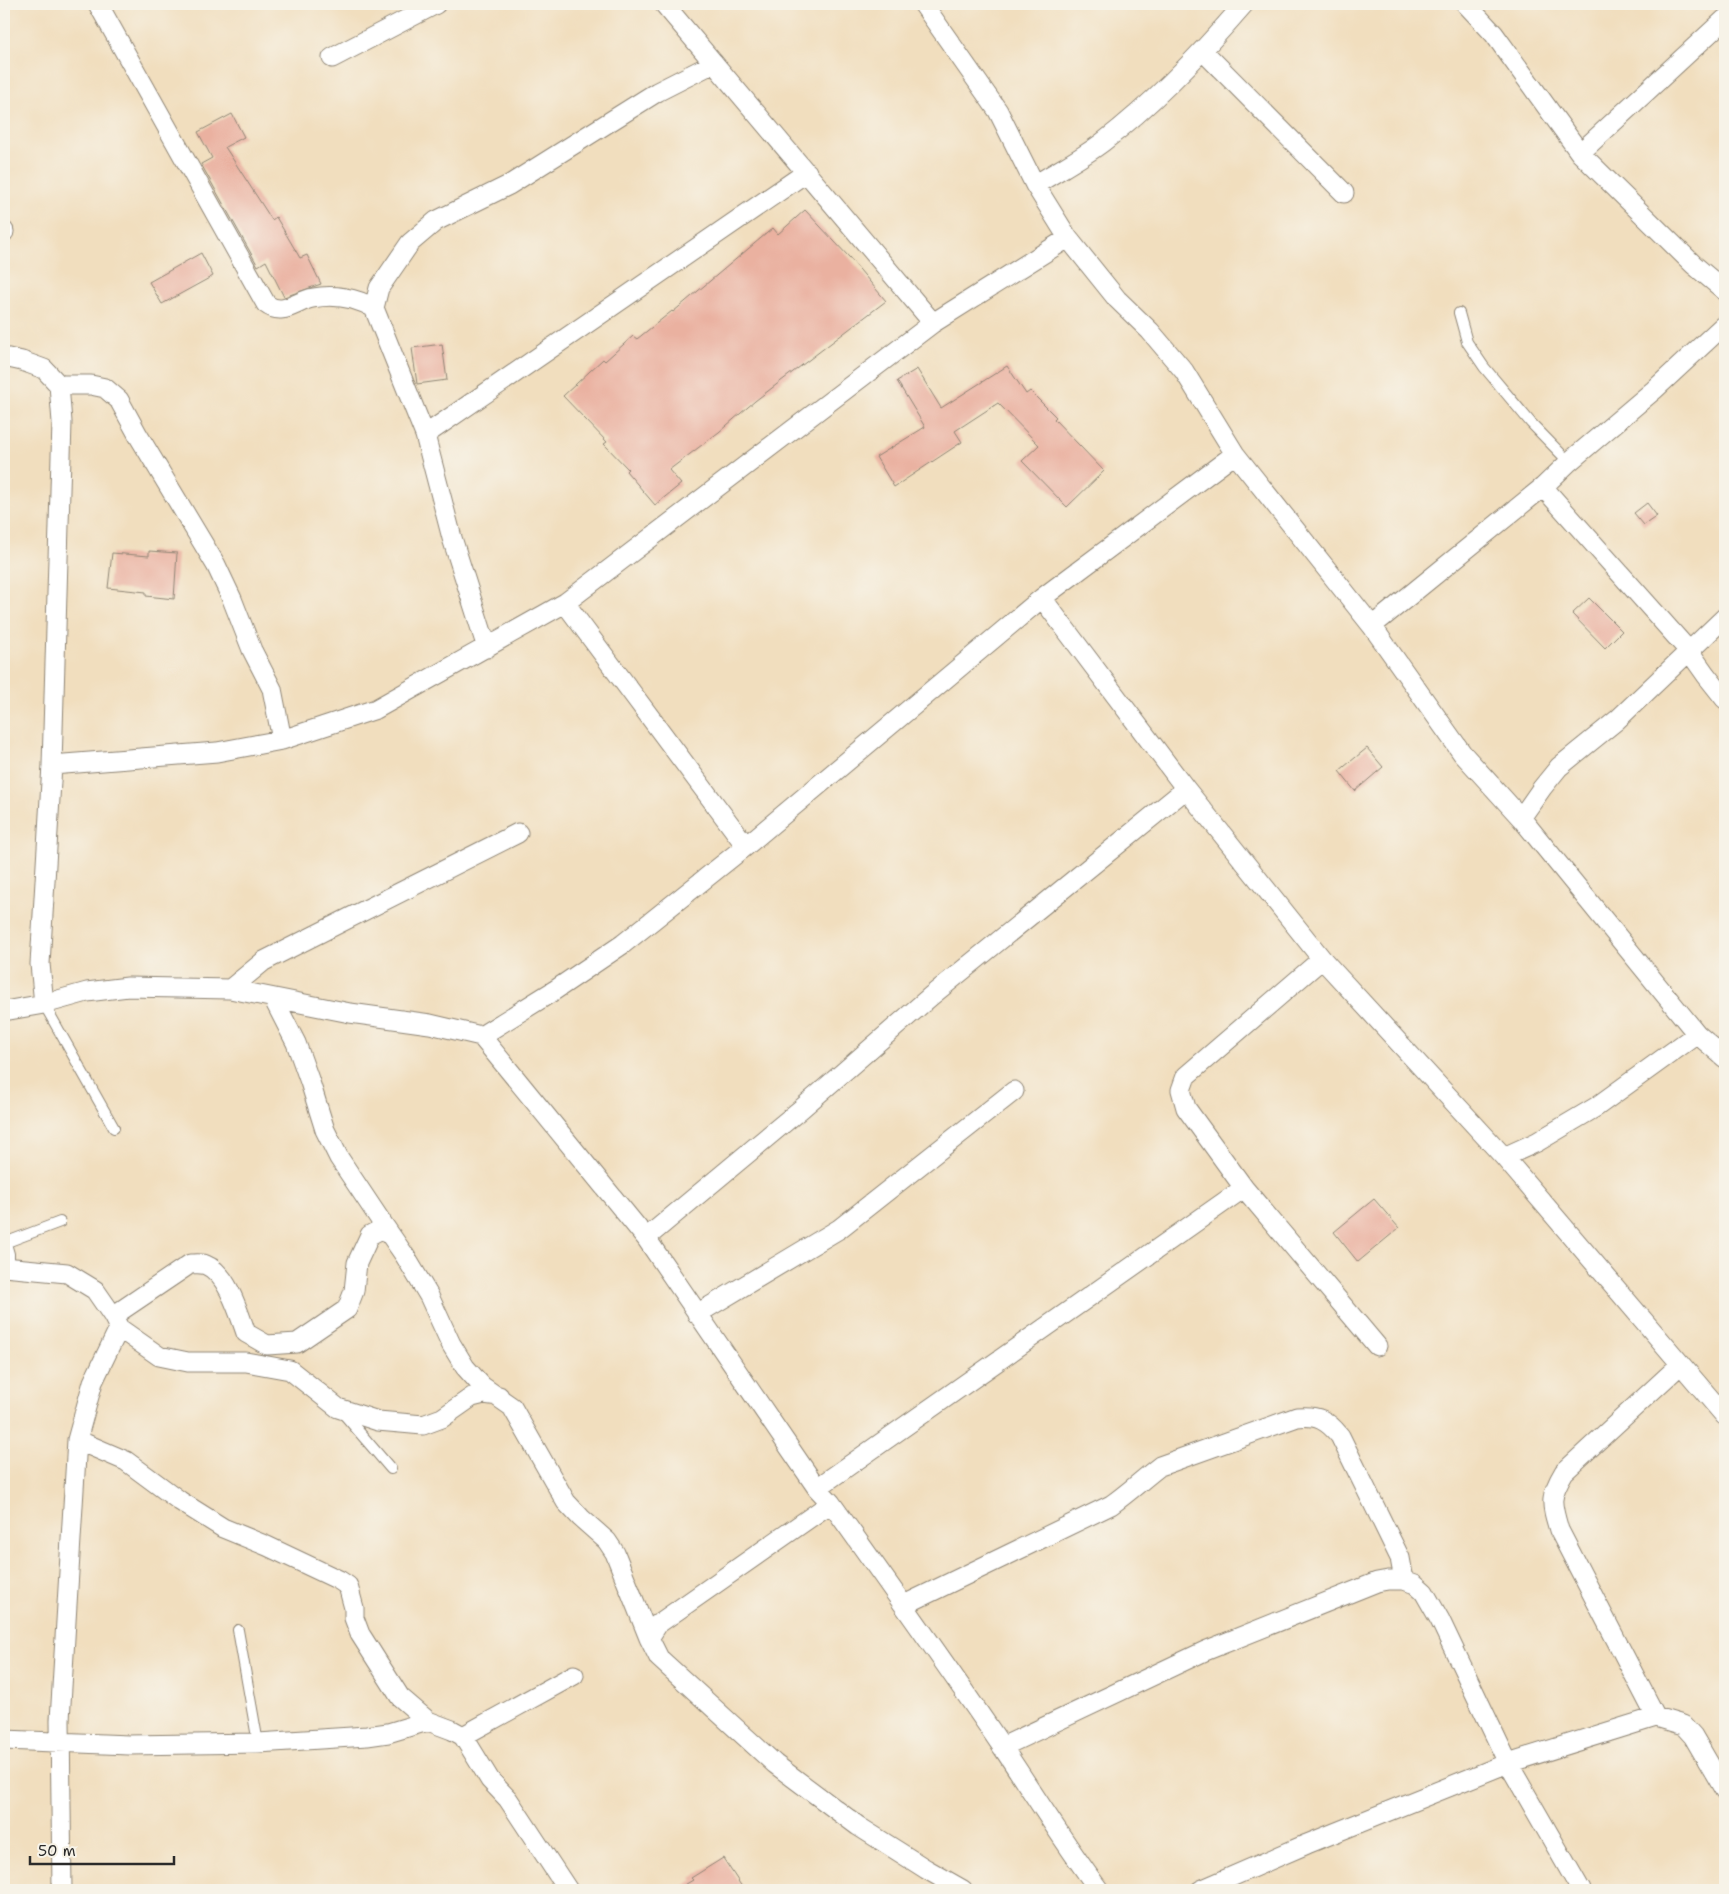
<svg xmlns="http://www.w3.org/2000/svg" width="1729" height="1894" font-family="'Shantell Sans',sans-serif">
  <rect width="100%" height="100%" fill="#f7f3e8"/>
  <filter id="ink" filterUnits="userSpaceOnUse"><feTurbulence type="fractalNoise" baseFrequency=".02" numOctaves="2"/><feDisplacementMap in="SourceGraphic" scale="10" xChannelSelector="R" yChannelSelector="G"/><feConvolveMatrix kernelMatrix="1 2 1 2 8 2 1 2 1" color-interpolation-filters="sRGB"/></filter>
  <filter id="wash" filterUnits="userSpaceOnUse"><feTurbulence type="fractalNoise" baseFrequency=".0096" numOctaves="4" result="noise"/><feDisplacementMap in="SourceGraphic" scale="20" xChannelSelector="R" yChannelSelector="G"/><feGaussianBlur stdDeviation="1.12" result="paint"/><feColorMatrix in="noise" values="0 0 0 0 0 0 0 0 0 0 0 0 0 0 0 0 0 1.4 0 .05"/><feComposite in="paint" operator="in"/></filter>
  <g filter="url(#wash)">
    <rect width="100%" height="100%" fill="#f1debe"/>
    <g id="blocks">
      <path fill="#eab1a0" d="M232,114L244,137L225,147L272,220L276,217L300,258L307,255L321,284L284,297L266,261L258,266L201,164L212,158L198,132Z
        M805,210L849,257L886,301L755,401L719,432L669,470L681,484L655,505L626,471L628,469L604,444L607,442L563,396L603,359L605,361L633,336L637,339L672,311L673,312L773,228L778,234Z
        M201,253L213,276L162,304L149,282Z
        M442,344L447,380L417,384L412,348Z
        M1007,366L1026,394L1030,391L1056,417L1054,419L1104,471L1067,507L1022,461L1039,445L998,403L955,431L962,442L894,487L876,457L925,427L897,381L917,369L941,408Z
        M1647,503L1657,516L1644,525L1634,513Z
        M149,551L177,553L174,599L146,596V592L108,588L112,553L149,556Z
        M1589,598L1622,631L1605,648L1572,614Z
        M1367,748L1383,767L1355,791L1339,771Z
        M1374,1199L1399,1228L1358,1262L1334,1232Z
        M723,1858L744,1890H676L693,1880L691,1878Z"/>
    </g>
  </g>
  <g filter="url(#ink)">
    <use href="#blocks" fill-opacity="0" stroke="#8e8474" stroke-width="1"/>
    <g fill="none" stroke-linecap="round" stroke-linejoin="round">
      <g stroke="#8e8474" stroke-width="12">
        <path id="service" d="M1459,313L1467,342L1484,367L1531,423L1569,462
          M44,1004L114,1128
          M4,1237L9,1254V1267
          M7,1242L60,1222
          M342,1412L391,1469
          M238,1630L258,1743"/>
      </g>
      <g stroke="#8e8474" stroke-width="21">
        <path id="minor" d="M98,4L266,304C283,317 296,301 313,298C334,294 356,298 374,308
          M664,4L933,323
          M1466,4L1494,34L1580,153L1694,265L1725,291
          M1203,51L1344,193
          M332,58L436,4
          M1580,153L1725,19
          M1035,185C1057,171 1082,158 1103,142C1155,102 1201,54 1244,4
          M4,231V232
          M1725,324L1654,390L1569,462L1543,487L1689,651L1706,675L1725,699
          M4,357L22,361L44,369L59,385L62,422L52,765L40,964L44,1004
          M59,385H91L105,388L119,400L138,435L216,565L232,599L252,650L272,689L282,740
          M425,435L807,172
          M1042,598L1186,789
          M565,603L746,846
          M1372,626L1543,487
          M487,648L452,538L425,435L374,308L379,288L410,243L436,221L509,185L657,92L714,63
          M52,765L217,752L282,740L376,709L565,603L933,323L1068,238
          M1521,818L1542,788L1559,767L1617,720L1725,617
          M1322,959L1186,1076L1181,1090L1186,1108L1244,1188L1377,1346
          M230,989L264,961L518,833
          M4,1011L44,1004L87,992L128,987L230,989L350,1013L430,1024L481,1036L646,1238L817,1488L831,1503C888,1583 946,1664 1001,1745C1034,1794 1064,1843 1099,1890
          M1697,1034L1725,1058
          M481,1036L555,990L623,944L746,846L1042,598L1235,454
          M1504,1157L1725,1416
          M385,1227L405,1256L429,1296L451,1344L465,1367L482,1386L512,1407L566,1502L581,1518L607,1541L615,1553L649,1638
          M646,1238L801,1109L931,996L1186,789L1322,959L1504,1157L1537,1142L1596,1107L1697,1034L1521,818L1462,753L1372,626L1235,454L1184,371L1150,331L1117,299L1068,238L1035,185L998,111L923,4
          M4,1267L67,1273L95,1290L113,1316L119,1328L159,1356L188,1362H246L290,1370L338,1408L378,1421L423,1425L442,1418L472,1397L484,1394L499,1396
          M697,1314L839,1229L1014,1091
          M113,1316L190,1264C195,1264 201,1263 206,1265C227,1273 239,1313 246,1333L267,1345L297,1343L347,1309L354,1291L357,1263L370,1235L385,1227L339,1158L325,1130L310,1082L296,1043L273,998
          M77,1440L126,1461L180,1501L223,1528L267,1546L339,1580L348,1586L354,1608V1618L360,1634L400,1697L428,1721L452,1730L463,1736L490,1780L508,1799L568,1890
          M817,1488L1244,1188
          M831,1503L658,1624L649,1638L659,1658L775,1764L858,1826L926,1869L963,1890
          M904,1605L1111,1505C1128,1493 1143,1479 1160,1466L1297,1417C1318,1415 1327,1420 1340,1436L1400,1558L1404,1580
          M1656,1717L1559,1530C1551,1503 1549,1497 1564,1472L1681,1364
          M463,1736L574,1675
          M4,1740L129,1745L258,1743L367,1736L388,1733L428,1721
          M1002,1747L1205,1651L1377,1582L1388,1580H1404L1415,1584L1424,1592L1440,1620L1508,1763L1581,1890
          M62,1890L60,1720L77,1440L93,1382L119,1328
          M1201,1890L1307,1844L1508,1763L1656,1717L1683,1725L1693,1736L1725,1791"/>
      </g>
      <use href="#service" stroke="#fff" stroke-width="10"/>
      <use href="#minor" stroke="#fff" stroke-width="19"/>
    </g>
  </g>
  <rect width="1729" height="1894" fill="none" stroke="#f7f3e8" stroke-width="20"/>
  <path d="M30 1856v8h144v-8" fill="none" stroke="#2b2b2b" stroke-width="2.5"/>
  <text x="38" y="1856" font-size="15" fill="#2b2b2b" stroke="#f7f3e8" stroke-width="4" paint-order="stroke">50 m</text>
</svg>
